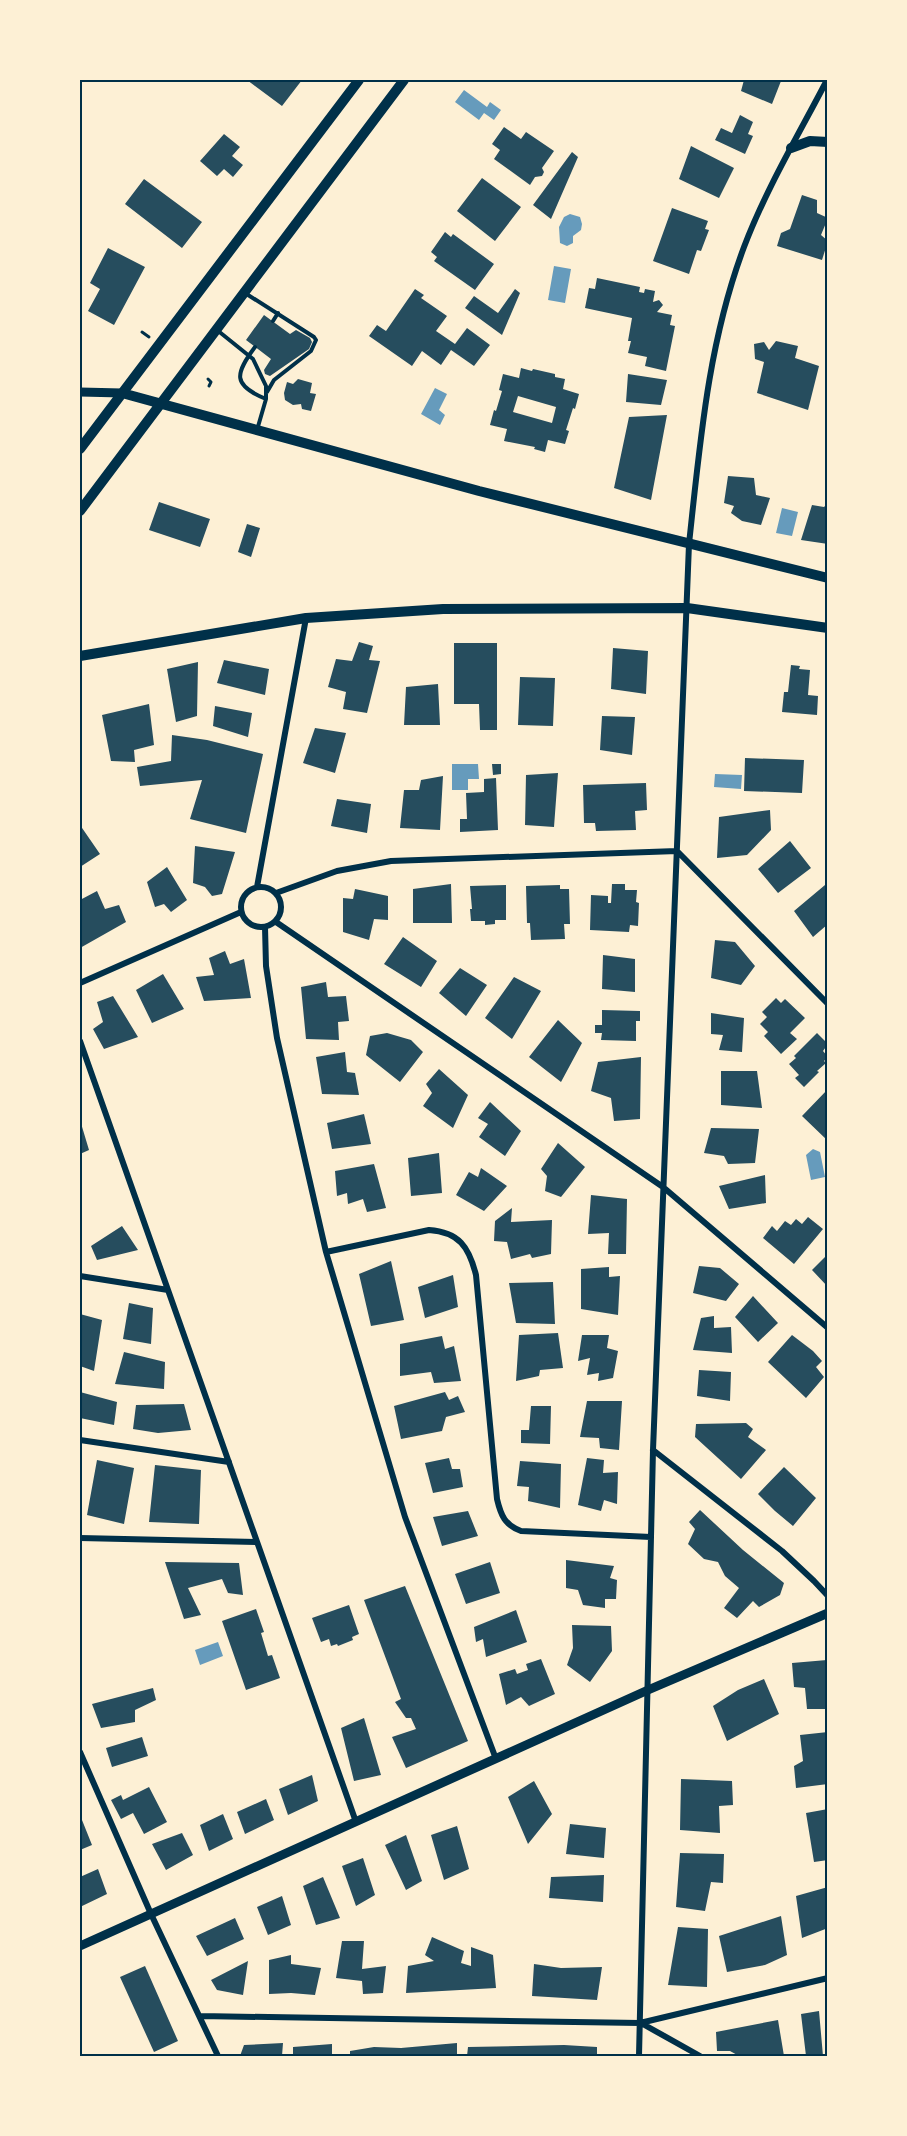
<svg xmlns="http://www.w3.org/2000/svg" width="907" height="2136" font-family="Literata,serif">
  <rect width="100%" height="100%" fill="#fdf0d5"/>
  <path fill="#669bbc" d="M464,90L487,107L490,102L501,110L494,120L484,113L479,120L455,102Z
    M570,214L580,217L582,224L581,230L573,236V243L567,246L560,243L559,227L564,217Z
    M554,266L571,269L565,303L548,300Z
    M435,388L447,394L439,410L445,415L440,425L421,414Z
    M782,508L798,512L792,536L776,533Z
    M452,764H478L479,779H468V790H452Z
    M715,774L742,775L741,789L714,787Z
    M813,1149L820,1152L825,1177L811,1180L806,1155Z
    M218,1642L223,1656L200,1665L195,1650Z"/>
  <path fill="#264d5e" fill-rule="evenodd" d="M247,80H302L282,106Z
    M744,80L781,81L772,104L741,91Z
    M740,115L753,122L748,134L753,136L745,154L715,140L721,128L732,133Z
    M504,127L521,139L526,132L554,151L542,168L544,172L542,176L535,177L530,185L494,159L500,150L492,144Z
    M224,134L240,147L232,156L243,165L233,177L224,169L217,176L200,161Z
    M691,146L734,168L719,198L679,179Z
    M572,152L578,157L551,219L533,205Z
    M482,178L521,207L495,241L457,211Z
    M144,179L202,222L182,248L125,204Z
    M802,195L817,200V213L828,218L821,235L828,241L822,260L777,246L781,233L790,229Z
    M672,208L708,221L705,229L709,230L701,251L697,250L689,274L653,261Z
    M445,232L451,237L453,234L494,264L475,290L434,261L437,257L431,252Z
    M108,248L145,267L114,325L88,311L100,289L90,283Z
    M597,278L640,287L639,292L644,293L645,289L655,291L653,302L659,300L663,305L657,312L672,315L670,325L675,326L666,371L645,366L647,357L628,353L631,341H628L632,318L585,308L589,288L595,289Z
    M415,289L424,295L421,298L447,316L436,331L455,344L467,328L490,345L474,366L451,350L441,365L422,351L412,366L369,336L377,325L386,331Z
    M515,289L520,293L502,335L465,308L474,296L498,313Z
    M264,315L290,334L296,330L310,338L312,342L309,349L270,376L265,374L264,370L271,359L246,340Z
    M776,341L798,346L795,358L819,366L808,410L757,393L764,362L755,359L754,344L764,342L769,350Z
    M521,368L532,371L533,369L555,374V377L565,379L563,389L579,394L575,409L573,408L566,430L569,431L565,444L548,440L545,452L534,449L535,447L504,441L507,429L490,425L494,410L496,411L502,391L499,390L503,374L519,378ZM518,396L556,407L552,423L513,412Z
    M628,374L667,380L661,405L626,402Z
    M298,379L312,383L310,393L316,394L311,411L302,409L301,404L293,405L285,400L284,393L287,382L293,384Z
    M667,415L651,500L614,488L629,417Z
    M728,476L754,478L756,495L770,498L761,525L742,521L731,513L734,506L724,503Z
    M159,502L210,519L200,547L149,530Z
    M828,503V544L801,540L812,505L824,507Z
    M247,524L260,528L251,557L238,552Z
    M359,642L373,646L369,660L380,661L367,713L343,709L346,692L328,687L336,659L352,661Z
    M454,643H497V730H480L479,704H454Z
    M613,648L648,651L646,694L611,689Z
    M224,660L269,669L265,695L217,683Z
    M198,662L197,716L176,722L167,669Z
    M791,665L800,666L799,669L810,670L808,695L818,696L817,715L782,712L784,692H788Z
    M520,677L555,678L553,726L518,725Z
    M438,684L440,725H404L406,687Z
    M149,704L154,745L134,750L135,762L111,761L102,715Z
    M215,706L252,713L248,737L213,726Z
    M602,716L635,717L632,755L600,750Z
    M315,728L346,733L335,773L303,763Z
    M172,735L207,740L263,754L246,833L190,819L202,780L140,786L137,767L171,761Z
    M745,758L804,760L802,793L744,791Z
    M492,764H501V774L493,775Z
    M558,773L554,827L525,825L526,775Z
    M443,776L440,830L400,828L404,790H419L421,780Z
    M496,778L498,830L460,832V819H467L466,793L484,792V779Z
    M646,783L647,810L635,811L636,830L596,831L595,823H584L583,785Z
    M337,799L371,804L367,833L331,826Z
    M770,810L771,830L747,855L717,858L719,817Z
    M80,825L100,854L80,867Z
    M790,841L811,868L778,893L758,869Z
    M195,846L235,852L222,894L212,896L205,887L193,883Z
    M167,867L187,900L171,912L164,904L155,907L147,882Z
    M451,884L452,923H413V889Z
    M612,884H625V890H637L636,902L639,903L638,926L630,925L629,932L590,930L591,895L608,896V903H611Z
    M506,885V920H495V924L485,925V921H471L470,909H472L470,886Z
    M560,885V889H569L570,924H564L565,939L531,940L530,923H527L526,886Z
    M825,885L828,889V924L813,937L794,911Z
    M355,889L388,896V920L374,919L369,940L343,932V898L353,899Z
    M97,891L105,909L119,905L126,922L80,948V900Z
    M403,937L437,961L421,987L384,964Z
    M715,940L735,942L755,966L741,985L711,978Z
    M225,951L230,964L244,959L251,998L204,1001L196,977L214,975L209,958Z
    M603,955L635,959V992L602,989Z
    M460,968L487,985L466,1016L439,993Z
    M163,974L184,1009L152,1023L136,990Z
    M514,977L541,991L512,1039L485,1018Z
    M326,982L328,997L346,996L349,1021L338,1022L339,1040L306,1039L301,987Z
    M113,996L138,1037L104,1049L93,1029L103,1022L97,1002Z
    M776,998L781,1003L785,999L805,1018L790,1033L797,1039L781,1054L764,1036L768,1032L760,1024L767,1017L762,1012Z
    M602,1010L640,1011V1021H636V1041L601,1040L602,1033H595V1025H602Z
    M711,1013L744,1018L742,1052L719,1050L723,1035L711,1034Z
    M558,1020L582,1043L561,1082L529,1057Z
    M387,1033L411,1040L423,1052L400,1082L366,1055L370,1036Z
    M817,1033L828,1044L823,1051L828,1057L824,1061L826,1063L817,1071L819,1072L804,1087L795,1078L799,1075L789,1064L796,1058L794,1056Z
    M345,1052L347,1072L355,1073L359,1095L322,1094L316,1057Z
    M641,1057L640,1119L614,1121L611,1098L591,1091L598,1062Z
    M439,1069L468,1095L453,1128L423,1106L432,1093L426,1084Z
    M721,1071H757L762,1108L721,1105Z
    M828,1089V1141L802,1116Z
    M490,1102L521,1131L505,1156L479,1137L488,1124L478,1118Z
    M364,1114L371,1144L332,1149L327,1123Z
    M80,1120L89,1150L80,1154Z
    M711,1128L759,1129L755,1163L728,1164L724,1156L704,1153Z
    M558,1143L585,1167L561,1197L545,1191L547,1176L541,1169Z
    M439,1153L442,1193L411,1196L408,1158Z
    M374,1164L386,1208L367,1212L363,1199L348,1204L347,1193L337,1196L335,1171Z
    M481,1168L507,1186L484,1211L456,1195L469,1172L478,1177Z
    M765,1175L766,1203L729,1209L719,1186Z
    M591,1195L627,1199L626,1254H608L609,1233L588,1234Z
    M512,1208L511,1222L552,1220L551,1254L532,1258L530,1254L511,1259L507,1242L494,1241L495,1221Z
    M808,1217L823,1229L794,1264L763,1238L772,1226L777,1231L785,1221L791,1225L796,1219L802,1224Z
    M122,1226L138,1250L97,1260L91,1246Z
    M828,1254V1287L812,1270Z
    M391,1261L404,1320L371,1326L359,1274Z
    M699,1266L720,1268L739,1284L726,1301L693,1293Z
    M609,1267V1277L620,1276L618,1315L581,1309V1269Z
    M453,1275L458,1307L425,1318L418,1287Z
    M553,1282L555,1324L516,1323L509,1283Z
    M753,1296L778,1323L758,1342L735,1317Z
    M129,1303L153,1308L151,1344L123,1339Z
    M80,1314L102,1320L94,1371L80,1366Z
    M714,1316V1328L731,1327L732,1353L693,1350L701,1318Z
    M558,1333L563,1368L540,1370L539,1376L516,1381L519,1335Z
    M582,1335H609L607,1348L618,1351L613,1378L598,1381L599,1373L587,1375L590,1358L578,1361Z
    M792,1335L813,1351L822,1361L816,1367L824,1377L806,1398L768,1362Z
    M442,1336L445,1349L454,1346L461,1381L434,1383L431,1372L400,1376V1344Z
    M124,1352L165,1362L164,1389L115,1384Z
    M699,1370L731,1372L730,1401L697,1396Z
    M80,1392L117,1402L114,1425L80,1418Z
    M445,1392L449,1400L458,1396L465,1412L446,1417L442,1431L401,1439L394,1406Z
    M587,1401H622L619,1450L600,1448L599,1438L580,1437Z
    M184,1404L191,1430L158,1433L133,1429L136,1405Z
    M531,1406H551L550,1444L521,1443V1430H529Z
    M746,1423L753,1429L748,1437L766,1450L741,1479L695,1437L696,1424Z
    M449,1458L452,1469H460L463,1487L433,1493L425,1463Z
    M587,1458L604,1460L603,1473L618,1472L617,1504L604,1500L601,1511L578,1505Z
    M97,1460L134,1468L124,1524L87,1515Z
    M520,1461L561,1464L560,1508L528,1501L529,1487L517,1486Z
    M155,1465L201,1470L199,1524L149,1522Z
    M784,1467L816,1498L793,1526L775,1511L758,1494Z
    M700,1510L743,1550L784,1583L780,1595L759,1607L753,1601L737,1618L724,1608L739,1588L725,1576L718,1562L704,1559L688,1544L695,1529L689,1522Z
    M468,1511L478,1536L442,1546L433,1517Z
    M566,1560L614,1566L610,1578L617,1580L616,1599H605V1608L583,1605L578,1590L566,1588Z
    M165,1562L239,1563L243,1595L228,1593L222,1579L188,1588L201,1615L184,1619Z
    M490,1562L500,1593L466,1604L455,1574Z
    M405,1586L468,1741L406,1768L392,1737L416,1729L411,1718H406L395,1702L401,1699L364,1600Z
    M349,1605L359,1634L352,1637L353,1640L338,1646L337,1644L331,1646L329,1639L321,1642L312,1618Z
    M256,1609L264,1632L261,1633L268,1656L272,1655L280,1678L246,1690L222,1621Z
    M516,1610L527,1642L486,1657L483,1639L476,1642L474,1627Z
    M572,1625L611,1626L612,1651L590,1682L567,1665L573,1648Z
    M541,1659L555,1694L529,1706L521,1697L506,1705L499,1674L515,1669L517,1674L528,1670L526,1664Z
    M827,1660L828,1709H807L805,1688L794,1687L792,1663Z
    M764,1679L779,1714L727,1741L713,1706L738,1690Z
    M153,1688L156,1700L135,1710V1722L101,1728L92,1704Z
    M364,1718L381,1775L354,1781L341,1728Z
    M828,1732V1784L796,1788L794,1766L803,1761L800,1735Z
    M142,1737L148,1756L112,1767L106,1748Z
    M312,1775L318,1801L288,1815L279,1789Z
    M681,1779L732,1781L733,1805L719,1806L720,1833L680,1830Z
    M534,1781L552,1814L528,1844L508,1797Z
    M149,1787L167,1822L144,1834L133,1813L121,1819L111,1800L121,1795L123,1800Z
    M266,1799L274,1820L245,1834L237,1812Z
    M828,1809V1860L814,1862L806,1813Z
    M223,1814L233,1839L209,1851L200,1825Z
    M80,1815L92,1845L80,1850Z
    M570,1824L606,1828L604,1858L566,1854Z
    M457,1826L469,1869L444,1880L431,1835Z
    M182,1833L193,1855L166,1870L152,1844Z
    M406,1835L422,1881L406,1890L385,1845Z
    M680,1853L724,1854L723,1883L711,1882L705,1911L676,1907Z
    M363,1858L375,1895L356,1906L342,1866Z
    M98,1869L107,1894L80,1907V1877Z
    M604,1875L603,1902L549,1898L551,1877Z
    M323,1877L340,1918L316,1925L303,1886Z
    M828,1887V1928L802,1938L796,1896Z
    M282,1896L291,1925L268,1935L257,1907Z
    M781,1916L787,1955L765,1965L727,1972L719,1936Z
    M235,1918L244,1939L207,1956L196,1936Z
    M678,1927L708,1929L707,1987L668,1985Z
    M432,1937L464,1951L461,1963L471,1966V1947L493,1955L496,1988L406,1993L408,1966L434,1961L425,1955Z
    M342,1941H364L362,1969L386,1966L383,1993L363,1994L362,1981L336,1978Z
    M291,1955V1964L321,1968L315,1995L291,1993L269,1994V1960Z
    M248,1961L243,1995L217,1990L211,1980Z
    M534,1964L561,1968L602,1967L597,2000L532,1996Z
    M145,1966L178,2041L154,2052L120,1977Z
    M819,2011L823,2056H806L801,2014Z
    M778,2020L784,2056H739L730,2051H717L716,2032Z
    M283,2043L282,2056H240L244,2045Z
    M457,2043V2056H350V2051L374,2047L401,2048Z
    M332,2044V2056H293V2047Z
    M564,2045L597,2047V2056H467L468,2047Z"/>
  <g fill="none" stroke-linecap="round" stroke-linejoin="round">
    <path stroke="#003049" stroke-width="3" d="M142,332L149,337
      M208,379L211,382L209,386"/>
    <path stroke="#003049" stroke-width="4" d="M245,293L314,337L316,340L311,351L274,380L267,392
      M273,321L278,313
      M217,330L253,359L266,386V399L257,430
      M255,347C235,374 232,385 266,399"/>
    <path stroke="#003049" stroke-width="6" d="M241 907a20 20 0 1 1 40 0a20 20 0 1 1-40 0Z
      M257,887L306,618
      M276,893L337,871L391,861L677,851L828,1004
      M276,922L663,1187L828,1328
      M265,927L266,966L277,1038L326,1252L405,1517L496,1759
      M80,983L241,912
      M80,1041L356,1822
      M326,1252L429,1230C459,1232 469,1247 476,1275L497,1499C501,1516 505,1525 521,1531L651,1537
      M80,1276L168,1290
      M80,1440L229,1462
      M653,1450L782,1551L814,1581L828,1596
      M80,1538L257,1542
      M80,1752L151,1914L218,2056
      M200,2016L640,2023L828,1978
      M641,2023L700,2056
      M639,2056L653,1450L689,544C700,443 708,343 744,247C766,189 799,134 827,80"/>
    <path stroke="#003049" stroke-width="9" d="M80,392L122,393
      M80,1946L648,1690L828,1613"/>
    <path stroke="#003049" stroke-width="10" d="M791,148L810,141L828,142
      M122,393L479,491L828,578
      M80,449L359,80
      M80,511L404,80
      M80,656L306,618L443,609L687,608L828,628"/>
  </g>
  <rect width="907" height="2136" fill="none" stroke="#fdf0d5" stroke-width="162"/>
  <rect x="81" y="81" width="745" height="1974" fill="none" stroke="#003049" stroke-width="2"/>
</svg>
